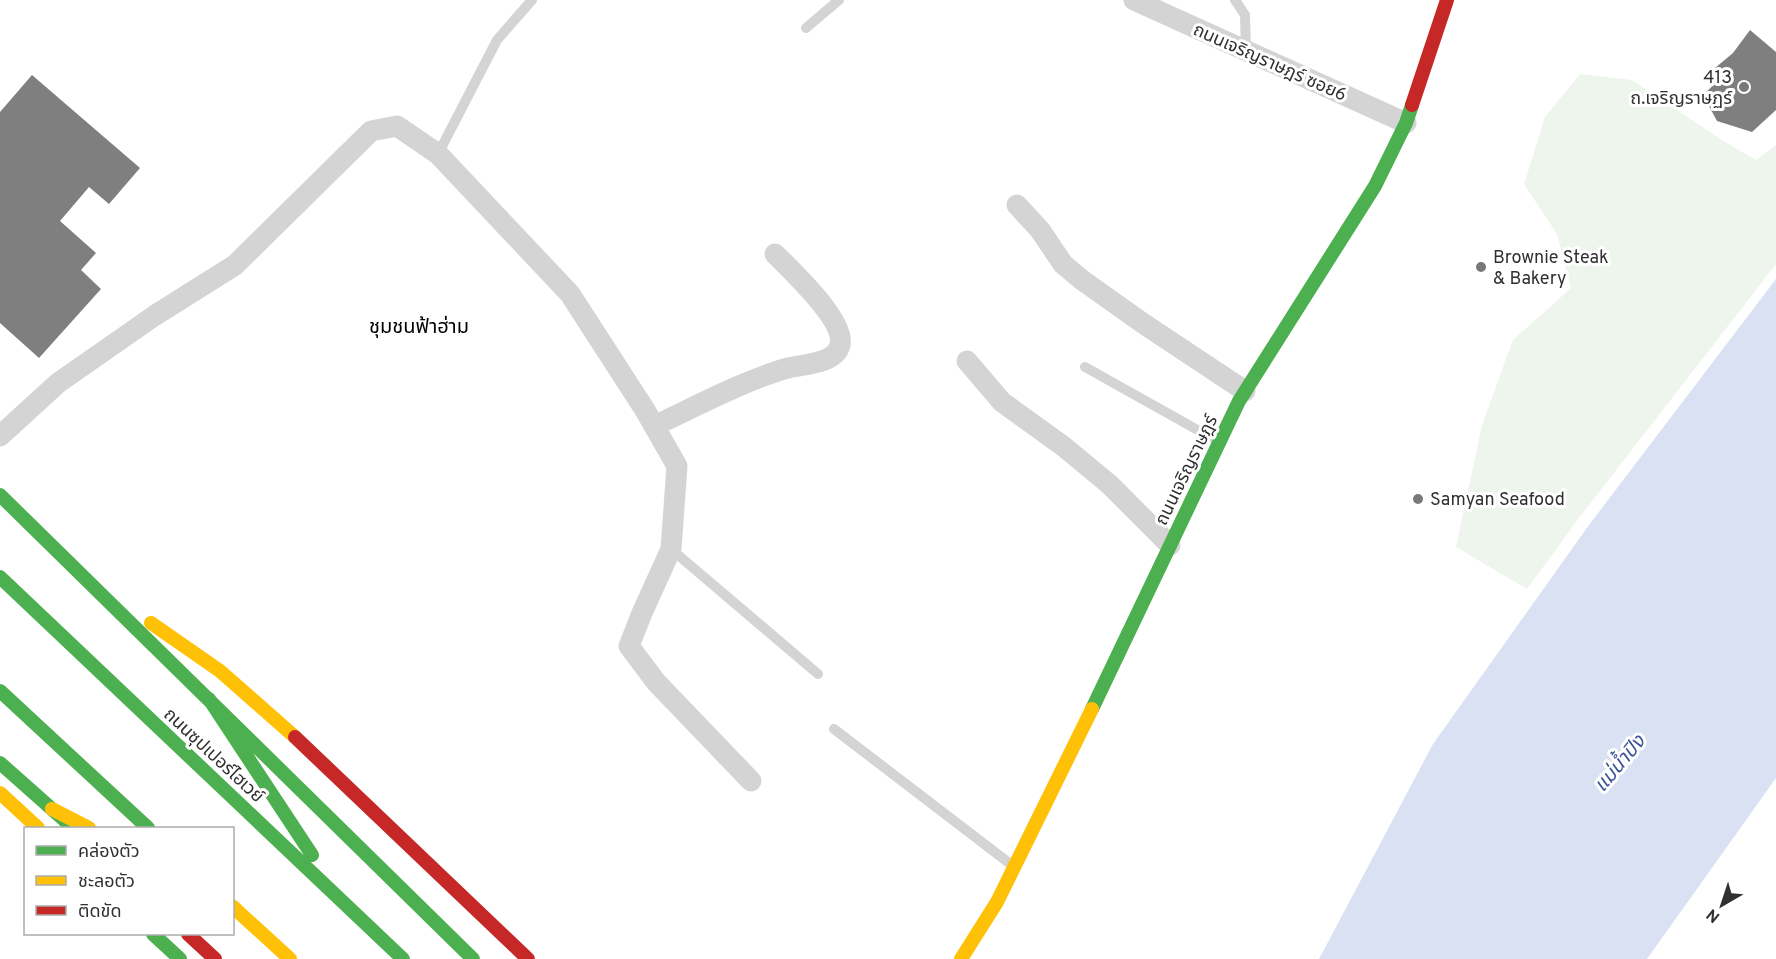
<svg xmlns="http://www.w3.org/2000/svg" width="1776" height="959" font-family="Overpass,'Noto Sans Thai',sans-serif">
  <rect width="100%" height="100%" fill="#fff"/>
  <path fill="#eef5ec" d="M1580,74L1632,80L1725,142L1756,160L1776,145V264L1579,518L1527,589L1456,547L1482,425L1513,340L1571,288L1557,234L1524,184L1545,117Z"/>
  <path fill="#d9e1f2" d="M1776,279V778L1647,959H1319L1433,744L1589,525Z"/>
  <path fill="#7f7f7f" d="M1750,30L1776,52V110L1752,132L1717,121L1703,95L1720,79L1715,68L1733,53Z
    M32,75L140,168L109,204L89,187L60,221L96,253L81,270L101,289L39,358L0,323V112Z"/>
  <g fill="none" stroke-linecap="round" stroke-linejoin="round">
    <path stroke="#d4d4d4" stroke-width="10" d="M1235,0L1245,15L1246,51
      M806,28L839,0
      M438,154L497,40L532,0
      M1085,367L1219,442
      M671,549L818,674
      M834,729L1013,866"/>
    <path stroke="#d4d4d4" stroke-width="21" d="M1134,0L1406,123
      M1017,205L1040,230L1063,264L1082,280L1144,324L1245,391
      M967,361L1002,402L1063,446L1109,484L1170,545
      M654,426C697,406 739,383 784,369C800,364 835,365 840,345C846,321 791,270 775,254
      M0,436L58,383L154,316L235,265L371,131L397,126L438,154L570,294L645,410L677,466L671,549L642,613L629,646L656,682L751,781"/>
    <path stroke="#4caf50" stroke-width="14" d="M0,495L473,959
      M0,577L403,959
      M0,691L148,828
      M209,699L312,855
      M1092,709L1239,401L1375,186L1406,123L1412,105
      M0,763L71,826
      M153,934L180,959"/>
    <path stroke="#ffc107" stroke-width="14" d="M151,623L220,671L295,737
      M0,793L38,828
      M52,809L89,828
      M232,906L290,959
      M961,959L997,902L1092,709"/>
    <path stroke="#c62828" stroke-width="14" d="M1412,105L1447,0
      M295,737L528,959
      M188,934L215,959"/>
  </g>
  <g fill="#787878" stroke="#fff" stroke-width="2">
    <circle cx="1744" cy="87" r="6"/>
    <circle cx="1481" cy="267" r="6"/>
    <circle cx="1418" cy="499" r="6"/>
  </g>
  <g text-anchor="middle" stroke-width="6" stroke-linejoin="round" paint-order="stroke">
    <g font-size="18" fill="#303030" stroke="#fff">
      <text transform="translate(1270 62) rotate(24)" y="6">ถนนเจริญราษฎร์ ซอย6</text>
      <text transform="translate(1186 470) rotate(-64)" y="6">ถนนเจริญราษฎร์</text>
      <text transform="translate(214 755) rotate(43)" y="6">ถนนซุปเปอร์ไฮเวย์</text>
    </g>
    <g font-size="18" fill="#303030" stroke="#fff" text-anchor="start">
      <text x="1732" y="83" text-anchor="end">413<tspan x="1732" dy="21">ถ.เจริญราษฏร์</tspan></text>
      <text x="1493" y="263">Brownie Steak<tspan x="1493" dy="21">&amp; Bakery</tspan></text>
      <text x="1430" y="505">Samyan Seafood</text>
    </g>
    <g font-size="20" fill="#000" stroke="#fff">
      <text x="419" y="333">ชุมชนฟ้าฮ่าม</text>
    </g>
    <g font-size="20" font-style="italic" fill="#3b5594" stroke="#fff">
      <text transform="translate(1619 763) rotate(-50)" y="7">แม่น้ำปิง</text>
    </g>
  </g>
  <rect x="24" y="827" width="210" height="108" fill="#ffffff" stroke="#acacac" stroke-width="1.5"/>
  <rect x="36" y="846" width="30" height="9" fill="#4caf50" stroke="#acacac" stroke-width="1.5"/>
  <text x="78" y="857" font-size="18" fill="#303030">คล่องตัว</text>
  <rect x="36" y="876" width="30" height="9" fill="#ffc107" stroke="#acacac" stroke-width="1.5"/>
  <text x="78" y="887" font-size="18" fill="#303030">ชะลอตัว</text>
  <rect x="36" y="906" width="30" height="9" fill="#c62828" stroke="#acacac" stroke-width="1.5"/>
  <text x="78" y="917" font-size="18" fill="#303030">ติดขัด</text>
  <g transform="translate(1722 905) rotate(219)" stroke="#ffffff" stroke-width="4.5" paint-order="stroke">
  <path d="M0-4.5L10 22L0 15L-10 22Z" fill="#303030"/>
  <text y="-9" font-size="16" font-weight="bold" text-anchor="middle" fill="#303030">N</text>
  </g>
</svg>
